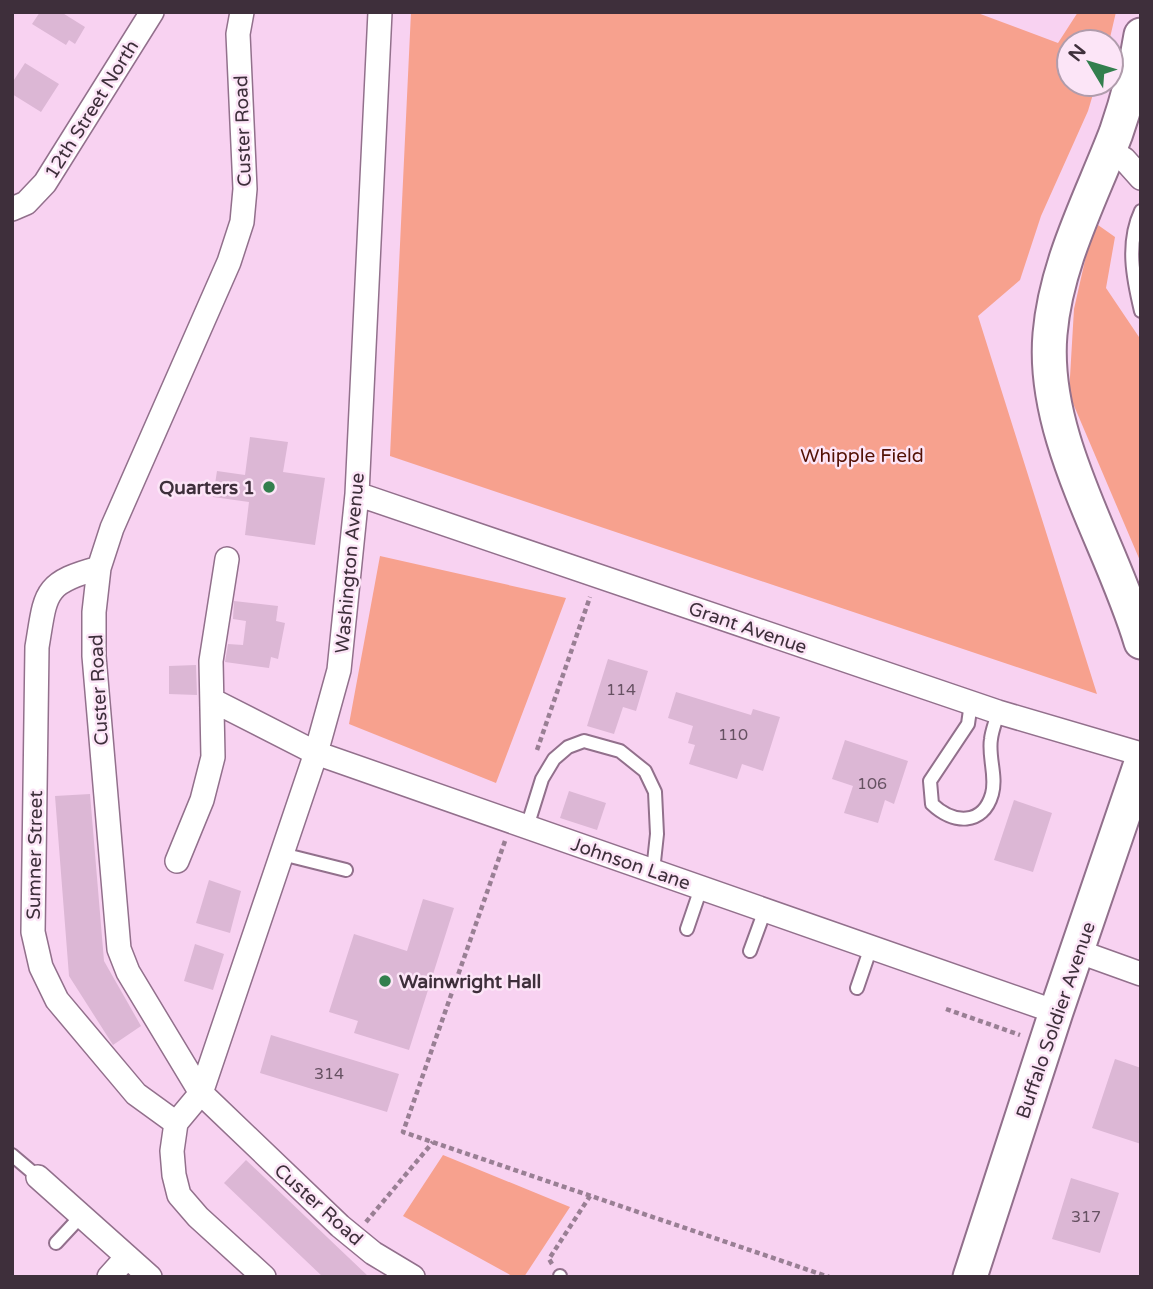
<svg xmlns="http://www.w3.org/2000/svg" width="1153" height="1289" font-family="'Varela Round',sans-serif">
  <rect width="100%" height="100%" fill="#f8d2f1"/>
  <path fill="#f7a18e" d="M411,12H975L1058,43L1078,12H1116L1109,42H1069V84H1096L1088,111L1041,216L1020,280L978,316L1097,694L390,456Z
    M1098,225L1115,237L1106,288L1141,340V563L1069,394L1074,309L1088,247Z
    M380,556L566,598L496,783L349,724Z
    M443,1155L570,1207L524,1277H514L403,1216Z"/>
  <path fill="#dcb7d5" d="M40,12H61L85,27L75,44L69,40L66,45L32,24Z
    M25,63L59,84L41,112L12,94V83Z
    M250,437L288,442L283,472L325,478L315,545L245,535L249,502L213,497L217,471L245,475Z
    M234,601L278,606L276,621L285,623L278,659L271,657L269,668L225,662L228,644L243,645L246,621L233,619Z
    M608,659L648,671L636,711L623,707L614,734L587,726Z
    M196,665L197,695L169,694V666Z
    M676,692L751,715L753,709L780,717L763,771L742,764L737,779L689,764L695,745L688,743L693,726L668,718Z
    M845,740L908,761L894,804L885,800L878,823L844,813L853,786L832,779Z
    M569,791L606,803L597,830L560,818Z
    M90,794L104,961L141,1026L113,1045L69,976L55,796Z
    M1014,800L1052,813L1033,872L994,860Z
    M209,880L241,891L230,933L196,923Z
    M423,899L454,908L409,1050L354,1033L358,1021L329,1012L354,934L407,951Z
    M195,944L224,954L213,990L184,981Z
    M271,1035L399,1074L387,1112L260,1073Z
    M1115,1059L1141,1068V1144L1092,1128Z
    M246,1160L369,1277H323L224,1183Z
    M1071,1178L1119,1193L1100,1253L1052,1239Z"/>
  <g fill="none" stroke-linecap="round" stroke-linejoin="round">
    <g stroke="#92708c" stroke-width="16">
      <path id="lane" d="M1141,211C1126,243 1133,278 1141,311
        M971,703L968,724L930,781L932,804C953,824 983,826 992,794C997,776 988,757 991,739C992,730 996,721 998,712
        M527,827L542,779L554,759L568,747L584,741L620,751L645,771L655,792L657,834L653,871
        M282,854L346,870
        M687,929L701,888
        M750,951L765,910
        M857,988L871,947
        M12,1155L38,1177
        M56,1243L82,1215
        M560,1277V1276"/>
    </g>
    <g stroke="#92708c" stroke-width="26">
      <path id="street" d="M242,12L238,34L245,189L242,222L229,262L112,528L99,568L94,612V656L119,949L128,972L201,1093L340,1226L373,1253L413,1277
        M1108,151L1124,159L1141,178
        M12,209L26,203L45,183L152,12
        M357,494L998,712L1141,754
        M99,568C42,583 46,594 37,647L33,932L41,967L57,1000L136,1094L176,1123
        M212,700L316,753L1056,1012
        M177,861L202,800L213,757L211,661L227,559
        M1077,951L1141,974
        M38,1177L150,1277
        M109,1277L127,1257
        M264,1277L198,1217L179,1195L174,1175L172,1151L176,1123L201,1093L316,753L339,670L357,494L380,12"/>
    </g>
    <g stroke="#92708c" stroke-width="37">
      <path id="secondary" d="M1141,35C1136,68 1127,101 1116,133C1091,198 1056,263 1050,334C1041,438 1112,544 1141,642
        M970,1277L1056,1012L1141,763"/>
    </g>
    <path stroke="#997f94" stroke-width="4.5" stroke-dasharray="5 3.5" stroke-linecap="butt" d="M537,750L590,597
      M505,841L403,1132L829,1277
      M946,1009L1020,1035
      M366,1222L433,1142
      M552,1264L549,1259L590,1196"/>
    <use href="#lane" stroke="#fff" stroke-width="12"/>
    <use href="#street" stroke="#fff" stroke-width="23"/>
    <use href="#secondary" stroke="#fff" stroke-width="33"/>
  </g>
  <g fill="#337f4e" stroke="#fce5f7" stroke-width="2.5">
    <circle cx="269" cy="487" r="7"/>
    <circle cx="385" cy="981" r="7"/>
  </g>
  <g text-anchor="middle" stroke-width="5" stroke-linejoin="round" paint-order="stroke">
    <g font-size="16" fill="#665162">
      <text x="621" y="695">114</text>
      <text x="733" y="740">110</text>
      <text x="872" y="789">106</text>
      <text x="329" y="1079">314</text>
      <text x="1086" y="1222">317</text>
    </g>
    <g font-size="19" fill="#3e2f3b" stroke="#fce5f7">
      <text transform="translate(91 109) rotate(-58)" y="7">12th Street North</text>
      <text transform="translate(242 131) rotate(-92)" y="7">Custer Road</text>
      <text transform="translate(349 563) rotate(-85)" y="7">Washington Avenue</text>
      <text transform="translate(748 627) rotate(19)" y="7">Grant Avenue</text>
      <text transform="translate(98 690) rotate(-93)" y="7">Custer Road</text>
      <text transform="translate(34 855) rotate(-89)" y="7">Sumner Street</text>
      <text transform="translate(631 863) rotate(19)" y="7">Johnson Lane</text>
      <text transform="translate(1055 1020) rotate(-71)" y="7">Buffalo Soldier Avenue</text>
      <text transform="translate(319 1204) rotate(42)" y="7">Custer Road</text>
    </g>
    <g font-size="19" fill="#531004" stroke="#fce5f7">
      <text x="862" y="462">Whipple Field</text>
    </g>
    <g font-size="19" font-weight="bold" fill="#3e2f3b" stroke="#fce5f7" text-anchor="end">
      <text x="255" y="494">Quarters 1</text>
      <text x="399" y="988" text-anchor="start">Wainwright Hall</text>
    </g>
  </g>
  <rect width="1153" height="1289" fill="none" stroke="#3e2f3b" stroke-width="28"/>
  <g transform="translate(1090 63) rotate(308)"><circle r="33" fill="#fce5f7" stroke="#b09cac" stroke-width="2"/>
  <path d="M0-5L12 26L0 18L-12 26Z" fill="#337f4e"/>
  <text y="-10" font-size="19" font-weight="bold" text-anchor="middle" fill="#3e2f3b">N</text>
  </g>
</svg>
